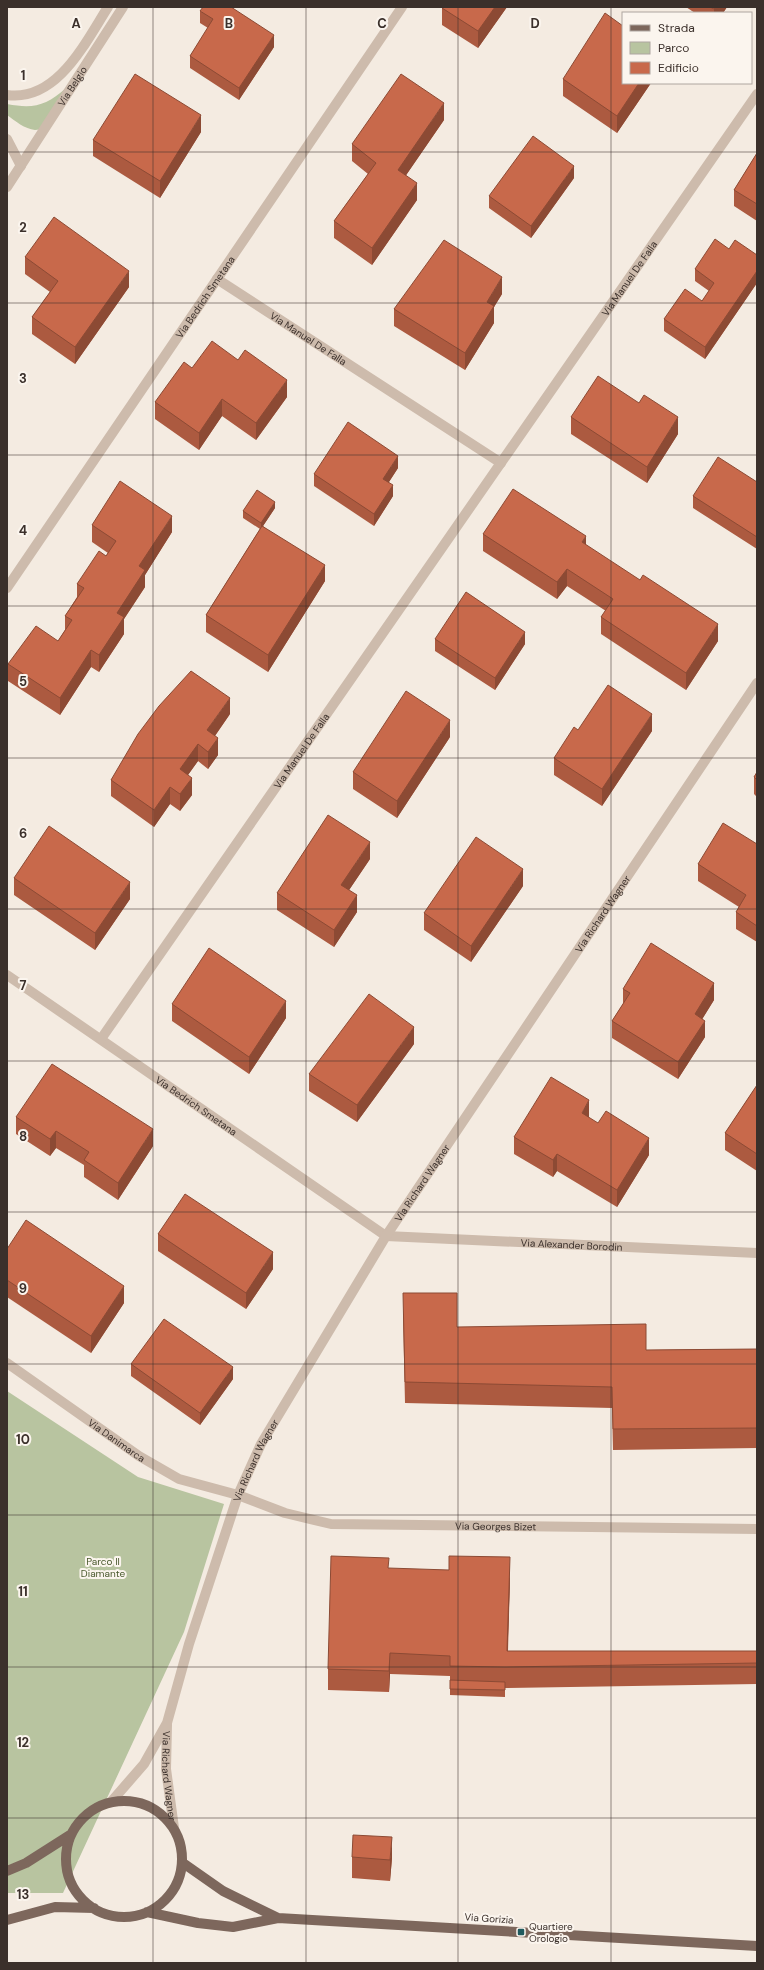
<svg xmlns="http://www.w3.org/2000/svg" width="764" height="1970" font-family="'DM Sans',sans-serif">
  <rect width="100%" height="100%" fill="#f4ebe1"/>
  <path fill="#b8c4a0" d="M66,88C60,99 49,130 35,130C25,129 15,121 7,115V104C33,109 46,106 66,88Z
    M7,1391L138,1477L224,1504L184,1632L63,1893H7Z"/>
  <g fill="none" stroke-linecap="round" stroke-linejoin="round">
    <g stroke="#cdbbac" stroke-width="10">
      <path d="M7,95C57,102 85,43 108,7"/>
      <path d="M7,139L21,166"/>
      <path id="s1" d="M7,187L123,7"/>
      <path id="s2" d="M217,279L501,463"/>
      <path id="s3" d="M7,588L402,7"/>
      <path id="s4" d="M7,975L386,1236L757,1253"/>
      <path id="s5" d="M101,1039L757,94"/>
      <path id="s6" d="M7,1363L139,1456L179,1479L238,1495L285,1513L331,1524L757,1529"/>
      <path id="s7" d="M167,1725L166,1769L174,1828"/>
      <path id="s8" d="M111,1802L144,1764L167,1723L189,1644L238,1495L261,1444L386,1236L757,683"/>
    </g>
    <path stroke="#7d675c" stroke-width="10" d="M66 1859a58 58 0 1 1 116 0a58 58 0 1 1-116 0Z
      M183,1863L223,1891L278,1918
      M7,1871L26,1863L70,1835
      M147,1912L198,1923L233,1927L278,1918L757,1946
      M7,1920L55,1907L94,1908"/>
  </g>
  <path fill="#ac5a40" d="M443,7H507L478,48L442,25V8Z
    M686,7H727L723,13H695Z
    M200,11L274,47L239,100L190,68V56L208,28L200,23Z
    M563,79L623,83H651L617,133L563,96Z
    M444,120L406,175L417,200L372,265L334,238V221L368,174L352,161V144Z
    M201,132L160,198L93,156V140Z
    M757,153V221L734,206V190Z
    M574,178L531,238L489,208V196Z
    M729,249L757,255V283L705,359L664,331V319L702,301L709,291L695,281V269Z
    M25,257L129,287L75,364L32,334V317L50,292L25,274Z
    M502,294L494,307V323L465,370L394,326V309Z
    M192,368L287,397L256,440L222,416L199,450L155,419V402Z
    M571,417L678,434L647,483L571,434Z
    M398,468L389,482L393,496L374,526L314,486V474Z
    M757,482V549L693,508V496Z
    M275,508L263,526L325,581L268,672L206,632V615L260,529L243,518V511Z
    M92,525L172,532L145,575V587L124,619V634L99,672L91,667L60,715L8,681V664L58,641L65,630V616L77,597V584L106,556L108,553L92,542Z
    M483,534L586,545L718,641L686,690L601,634V617L606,611L567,586L557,599L483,551Z
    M435,639L525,644L495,690L435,651Z
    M230,714L215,736L218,755L208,769L198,761L188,775L192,795L180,811L170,804L154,827L111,796V780Z
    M578,730L652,731L602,806L554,775V758Z
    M450,737L397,818L353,789V772Z
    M757,772V797L754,794V777Z
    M757,844V942L736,929V912L739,907L698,881V864Z
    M370,859L349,890L357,912L334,947L277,910V893Z
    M14,878L130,899L95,950L14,895Z
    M523,886L471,962L424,930V913Z
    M623,989L714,1000L702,1019L705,1037L678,1079L612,1038V1021L623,1004Z
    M172,1004L286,1018L249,1074L172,1021Z
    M414,1044L357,1122L309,1091V1074Z
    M757,1085V1171L725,1150V1133Z
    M16,1117L153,1146L118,1200L84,1177V1165L56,1148L50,1156L16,1134Z
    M514,1137L649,1155L617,1207L557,1171L553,1177L514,1154Z
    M158,1234L273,1269L246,1309L158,1251Z
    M7,1249L124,1303L91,1353L7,1297Z
    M403,1314L457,1327L646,1350L757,1349V1448L613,1450L612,1408L405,1403Z
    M131,1364L233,1379L200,1425L131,1376Z
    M510,1578L508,1651H757V1684L505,1688V1697L450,1695V1676L390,1674L389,1692L328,1690V1669Z
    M352,1857L392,1858L390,1881L352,1878Z"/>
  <path fill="#8c4a34" d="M495,7H507L478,48V31Z
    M716,7H727L723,13H714V9Z
    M274,35V47L239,100V88Z
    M639,83H651L617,133V116Z
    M444,103V120L398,187V170Z
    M201,115V132L160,198V181Z
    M574,166V178L531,238V226Z
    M417,183V200L372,265V248Z
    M129,271V287L75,364V347Z
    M757,271V283L705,359V347Z
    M502,277V294L494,307V323L465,370V353L487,302Z
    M287,380V397L256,440V423Z
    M222,399V416L199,450V433Z
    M678,417V434L647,483V467Z
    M398,456V468L383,491V479Z
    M393,485V496L374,526V514Z
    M275,502V508L261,529V523Z
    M172,516V532L145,575V587L124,619V634L99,672V655L117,613L139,566Z
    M586,536V552L582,542Z
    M325,565V581L268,672V655Z
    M567,569V586L557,599V582Z
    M718,624V641L686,690V673Z
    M525,632V644L495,690V678Z
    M91,650V667L60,715V698Z
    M230,698V714L207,747V730Z
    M652,714V731L602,806V789Z
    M450,720V737L397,818V801Z
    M218,738V755L208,769V752Z
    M198,744V761L180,786V769Z
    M192,778V795L180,811V794Z
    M170,787V804L154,827V810Z
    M370,842V859L341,902V885Z
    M523,869V886L471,962V946Z
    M130,882V899L95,950V933Z
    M357,895V912L334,947V930Z
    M714,983V1000L695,1031V1014Z
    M286,1001V1018L249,1074V1057Z
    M705,1021V1037L678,1079V1062Z
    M414,1027V1044L357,1122V1105Z
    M589,1100V1117L582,1130V1113Z
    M153,1129V1146L118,1200V1183Z
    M56,1131V1148L50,1156V1139Z
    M649,1138V1155L617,1207V1190Z
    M557,1154V1171L553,1177V1160Z
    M273,1252V1269L246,1309V1293Z
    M124,1286V1303L91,1353V1336Z
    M233,1367V1379L200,1425V1413Z
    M510,1557V1578L507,1667V1651Z
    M390,1653V1674L389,1692V1671Z
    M392,1837V1858L390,1881V1860Z"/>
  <path fill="#c8694b" stroke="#8c4a34" d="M203,7H231L274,35L239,88L190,56L213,19L200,11Z
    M443,7H495L478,31L442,8Z
    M710,7H716L714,9Z
    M605,13L623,26V83H639L617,116L563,79Z
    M135,74L201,115L160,181L93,140Z
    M401,74L444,103L398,170L417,183L372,248L334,221L376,163L352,144Z
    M533,136L574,166L531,226L489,196Z
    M757,153V204L734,190Z
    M54,217L129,271L75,347L32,317L58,281L25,257Z
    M715,239L729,249L735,240L757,255V271L705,347L664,319L685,289L702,301L714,283L695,269Z
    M444,240L502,277L487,302L494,306L465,353L394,309Z
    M212,341L238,360L245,350L287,380L256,423L222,399L199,433L155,402L184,362L192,368Z
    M598,376L639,403L644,395L678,417L647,467L571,417Z
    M348,422L398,456L383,479L393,485L374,514L314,474Z
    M718,457L757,482V537L693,496Z
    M120,481L172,516L139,566L145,570L117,613L124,617L99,655L91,650L60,698L8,664L36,626L58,641L72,620L65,616L84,588L77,584L99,551L106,556L116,541L92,525Z
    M513,489L586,536L582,542L640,580L643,575L718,624L686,673L601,617L613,599L567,569L557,582L483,534Z
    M257,490L275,502L261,523L243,511Z
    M262,526L325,565L268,655L206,615Z
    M466,592L525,632L495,678L435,639Z
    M191,671L230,698L207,730L218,738L208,752L198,744L180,769L192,778L180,794L170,787L154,810L111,780L138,734L159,706Z
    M608,685L652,714L602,789L554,758L574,727L578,730Z
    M406,691L450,720L397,801L353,772Z
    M757,772V780L754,777Z
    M328,815L370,842L341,885L357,895L334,930L277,893Z
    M723,823L757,844V926L736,912L746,895L698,864Z
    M49,826L130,882L95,933L14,878Z
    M476,837L523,869L471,946L424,913Z
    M651,943L714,983L695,1014L705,1021L678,1062L612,1021L630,993L623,989Z
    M209,948L286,1001L249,1057L172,1004Z
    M369,994L414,1027L357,1105L309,1074Z
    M52,1064L153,1129L118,1183L84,1160L89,1152L56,1131L50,1139L16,1117Z
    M551,1077L589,1100L582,1113L598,1123L606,1111L649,1138L617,1190L557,1154L553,1160L514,1137Z
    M757,1085V1154L725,1133Z
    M185,1194L273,1252L246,1293L158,1234Z
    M26,1220L124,1286L91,1336L7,1280V1249Z
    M403,1293H457V1327L646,1324V1350L757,1349V1428L613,1429L612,1387L405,1382Z
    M164,1319L233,1367L200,1413L131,1364Z
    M331,1556L389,1558L388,1568L449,1570V1556L510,1557L507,1651H757V1663L505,1667L450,1666V1656L390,1653L389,1671L328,1669Z
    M450,1680L505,1682V1690L450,1689Z
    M353,1835L392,1837L390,1860L352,1857Z"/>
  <path fill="none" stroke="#3b302b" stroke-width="1" stroke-opacity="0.55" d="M153,7V1963M306,7V1963M458,7V1963M611,7V1963M7,152H757M7,303H757M7,455H757M7,606H757M7,758H757M7,909H757M7,1061H757M7,1212H757M7,1364H757M7,1515H757M7,1667H757M7,1818H757"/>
  <rect fill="#1f5a5e" stroke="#fbf5ee" stroke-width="1.5" x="517" y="1928" width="8" height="8" rx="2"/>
  <g text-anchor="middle" stroke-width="4" stroke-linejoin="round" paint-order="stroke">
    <g font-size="10" fill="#3b302b" stroke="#fbf5ee">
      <text dy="4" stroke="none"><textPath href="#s1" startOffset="120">Via Belgio</textPath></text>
      <text dy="4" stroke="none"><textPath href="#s5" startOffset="926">Via Manuel De Falla</textPath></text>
      <text dy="4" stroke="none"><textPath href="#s3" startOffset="352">Via Bedrich Smetana</textPath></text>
      <text dy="4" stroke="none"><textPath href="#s2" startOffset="109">Via Manuel De Falla</textPath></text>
      <text dy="4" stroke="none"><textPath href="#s5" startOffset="351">Via Manuel De Falla</textPath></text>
      <text dy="4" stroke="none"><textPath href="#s8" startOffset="1023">Via Richard Wagner</textPath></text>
      <text dy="4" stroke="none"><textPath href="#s4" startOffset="230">Via Bedrich Smetana</textPath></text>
      <text dy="4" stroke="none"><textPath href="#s8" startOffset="699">Via Richard Wagner</textPath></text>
      <text dy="4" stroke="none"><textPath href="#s4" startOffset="646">Via Alexander Borodin</textPath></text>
      <text dy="4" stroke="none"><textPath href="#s6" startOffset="134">Via Danimarca</textPath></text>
      <text dy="4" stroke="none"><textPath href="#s8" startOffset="375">Via Richard Wagner</textPath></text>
      <text dy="4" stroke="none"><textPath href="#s6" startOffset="531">Via Georges Bizet</textPath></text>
      <text dy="4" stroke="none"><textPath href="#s7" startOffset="51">Via Richard Wagner</textPath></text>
      <text transform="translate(489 1918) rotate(4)" y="4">Via Gorizia</text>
    </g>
    <g font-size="10" fill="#4a5a2e" stroke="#fbf5ee">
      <text x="103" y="1565">Parco Il<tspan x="103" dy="12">Diamante</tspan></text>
    </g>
    <g font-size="10" fill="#3b302b" stroke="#fbf5ee" text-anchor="start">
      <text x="529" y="1930">Quartiere<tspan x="529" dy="12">Orologio</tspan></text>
    </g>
  </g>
  <g font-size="13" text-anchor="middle" font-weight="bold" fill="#3b302b" stroke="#fbf5ee" stroke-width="4" stroke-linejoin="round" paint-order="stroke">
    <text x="76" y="28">A</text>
    <text x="229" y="28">B</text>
    <text x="382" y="28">C</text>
    <text x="535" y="28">D</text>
    <text x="23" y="80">1</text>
    <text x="23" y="232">2</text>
    <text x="23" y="383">3</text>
    <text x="23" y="535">4</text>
    <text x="23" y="686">5</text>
    <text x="23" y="838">6</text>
    <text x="23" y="990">7</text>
    <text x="23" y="1141">8</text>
    <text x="23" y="1293">9</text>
    <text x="23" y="1444">10</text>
    <text x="23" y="1596">11</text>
    <text x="23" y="1747">12</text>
    <text x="23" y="1899">13</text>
  </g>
  <rect width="764" height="1970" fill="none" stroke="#3b302b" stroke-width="16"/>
  <rect x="622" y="12" width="130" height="72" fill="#fbf5ee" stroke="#aea6a0"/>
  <rect x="630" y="25" width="20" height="6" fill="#7d675c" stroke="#aea6a0"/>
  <text x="658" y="32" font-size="12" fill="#3b302b">Strada</text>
  <rect x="630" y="42" width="20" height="12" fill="#b8c4a0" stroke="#aea6a0"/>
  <text x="658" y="52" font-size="12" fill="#3b302b">Parco</text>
  <rect x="630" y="62" width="20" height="12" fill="#c8694b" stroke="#aea6a0"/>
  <text x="658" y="72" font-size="12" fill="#3b302b">Edificio</text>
</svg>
